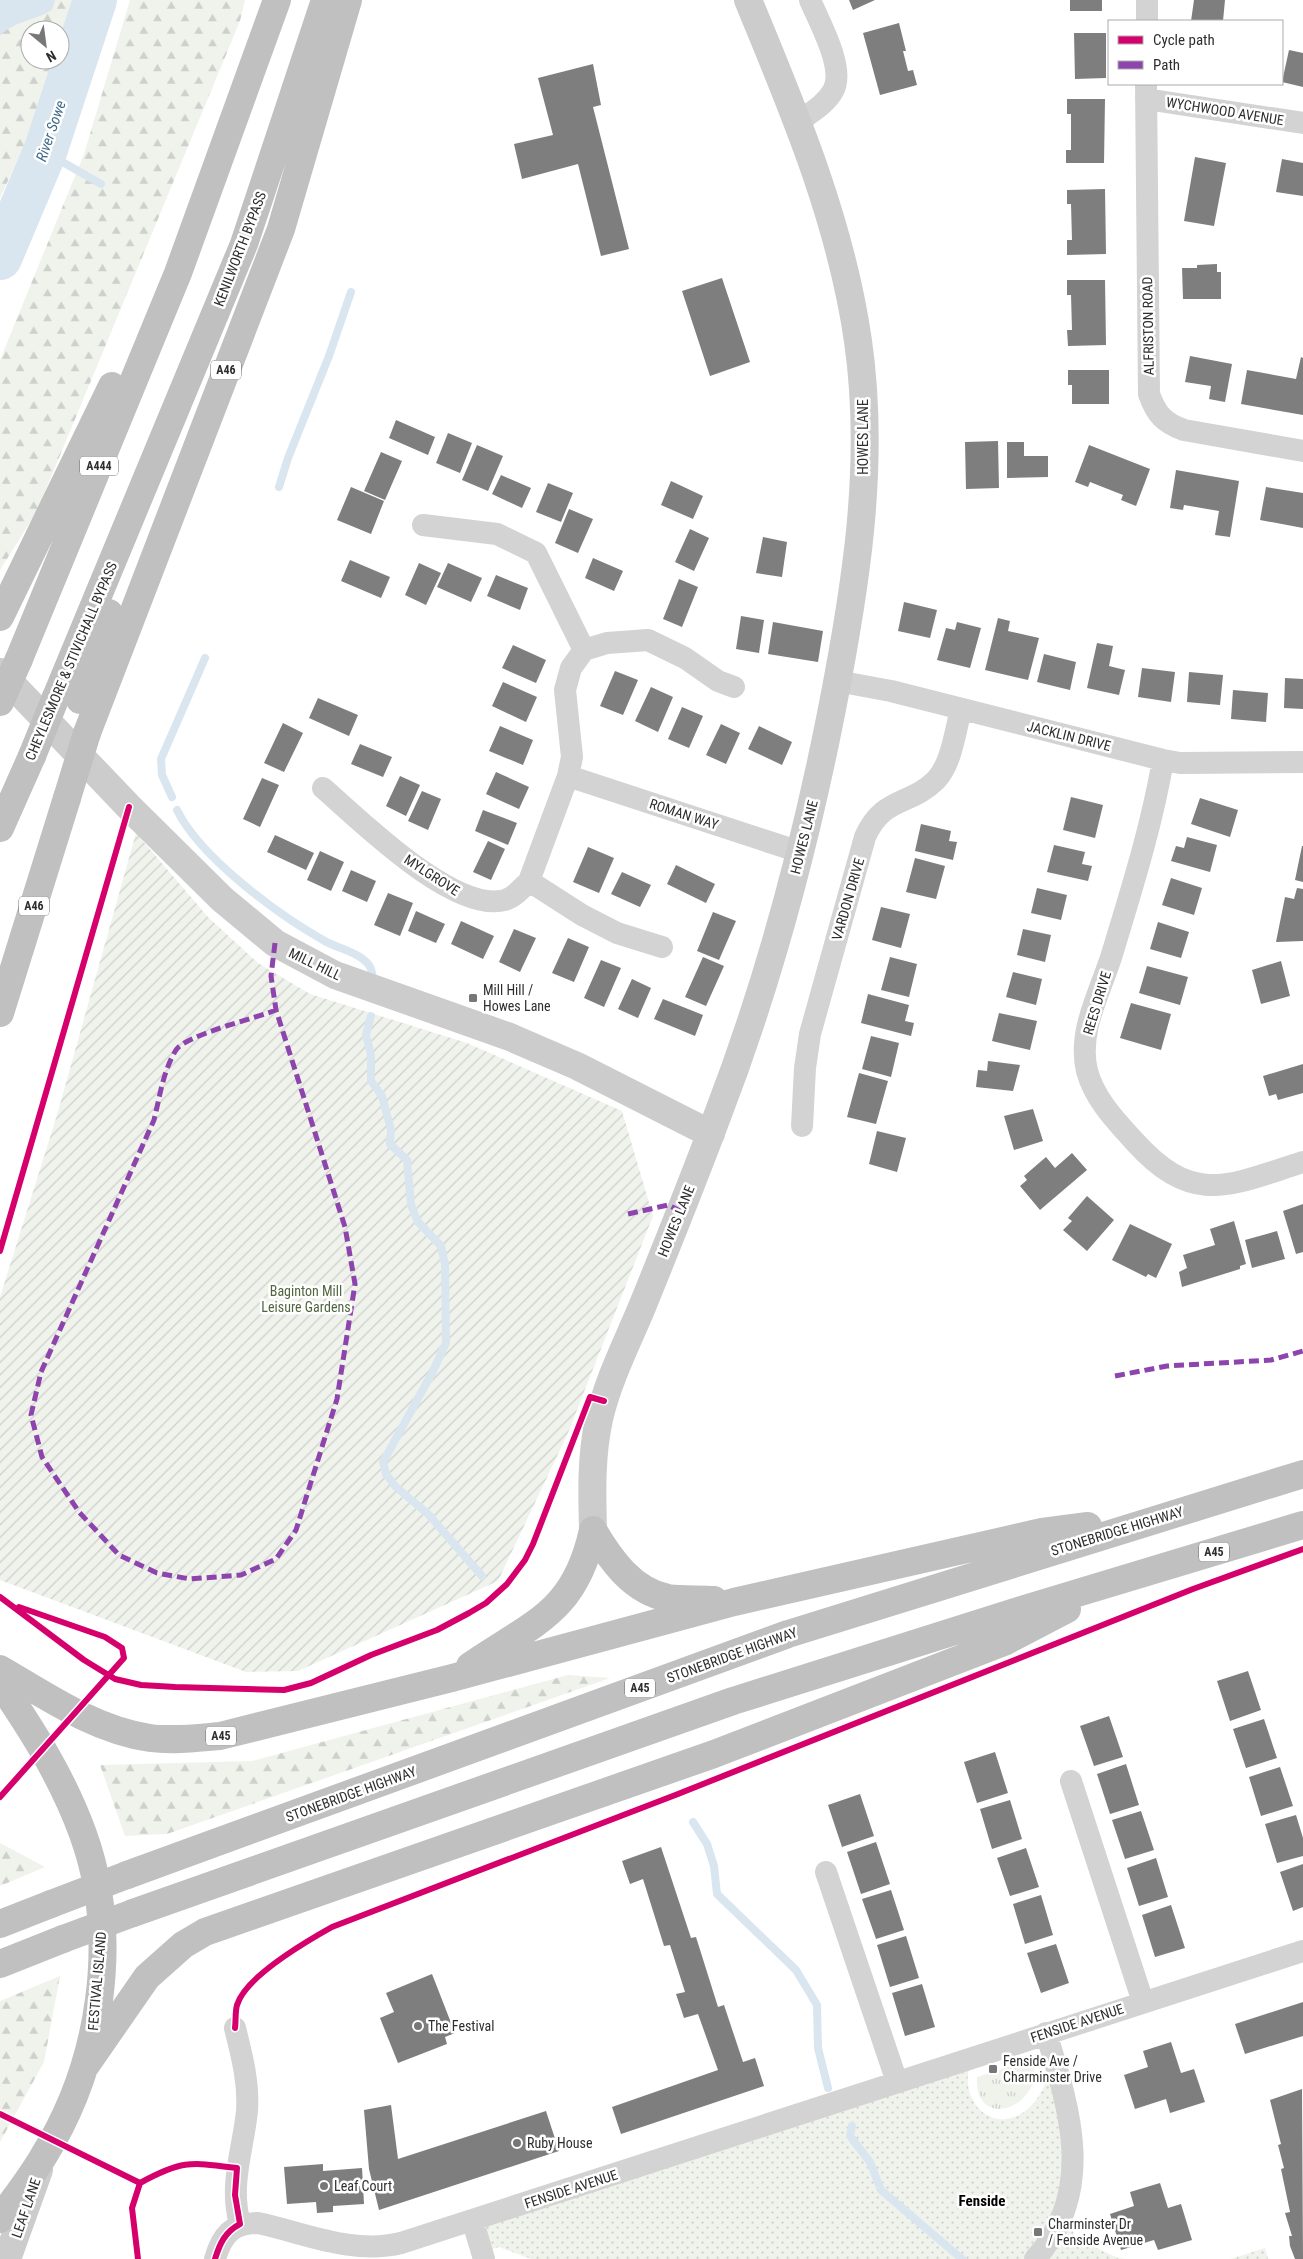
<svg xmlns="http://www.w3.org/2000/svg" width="1303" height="2259" font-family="'Roboto Condensed',sans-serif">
  <defs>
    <pattern id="grass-tufts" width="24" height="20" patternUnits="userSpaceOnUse" patternTransform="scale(1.25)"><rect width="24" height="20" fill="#f0f3ec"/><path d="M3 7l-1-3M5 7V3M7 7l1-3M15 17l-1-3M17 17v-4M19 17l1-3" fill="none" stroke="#ced1cb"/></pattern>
    <pattern id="forest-firs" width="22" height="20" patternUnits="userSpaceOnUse" patternTransform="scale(1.25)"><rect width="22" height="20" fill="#f0f3ec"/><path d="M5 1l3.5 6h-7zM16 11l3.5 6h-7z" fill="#ced1cb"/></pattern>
    <pattern id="park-dots" width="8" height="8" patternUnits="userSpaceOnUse" patternTransform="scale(1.25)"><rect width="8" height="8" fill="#f0f3ec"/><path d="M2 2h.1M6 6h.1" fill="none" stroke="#ced1cb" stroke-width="1.8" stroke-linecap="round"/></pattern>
    <pattern id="garden-furrows" width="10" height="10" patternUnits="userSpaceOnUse" patternTransform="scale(1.25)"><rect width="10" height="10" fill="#f0f3ec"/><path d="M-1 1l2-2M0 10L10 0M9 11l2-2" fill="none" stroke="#ced1cb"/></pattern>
  </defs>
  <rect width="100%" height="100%" fill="#fff"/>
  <path fill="url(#grass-tufts)" d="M1023,2062L1033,2067L1036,2074C1027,2116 974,2124 977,2077Z"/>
  <path fill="url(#forest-firs)" d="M0,0H73L60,41V30H30V60H54L33,127L0,198Z
    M130,0H245L240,21L37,511L0,570V360L84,154Z
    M568,1675L610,1678L167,1834L125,1836L100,1765L252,1761Z
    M0,1843L45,1867L0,1886Z
    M60,1976L44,2062L0,2142V2001Z"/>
  <path fill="url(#park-dots)" d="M1056,2063L1066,2209L1075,2238L1118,2258L1125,2259H531L499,2247L483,2252L473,2222L969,2069C961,2103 993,2134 1024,2112C1040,2101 1047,2080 1056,2063Z
    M1265,2248L1268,2259H1231Z"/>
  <path fill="url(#garden-furrows)" d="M136,833L208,917L258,963L310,994L467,1043L622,1111L653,1216L568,1433L498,1581L298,1671L246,1672L0,1580V1297L57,1115Z"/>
  <path fill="#d9e6f0" d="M0,0H55L52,10C34,21 14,21 0,36Z"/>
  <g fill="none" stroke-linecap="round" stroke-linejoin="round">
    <path stroke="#d9e6f0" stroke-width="8" d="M46,149L59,160L101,184
      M279,487L288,458L329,356L351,292
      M172,797L162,775L161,759L205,658
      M177,810C200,857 277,914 323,940C336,948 352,950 364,960C371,965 372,971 373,979
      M371,1016L366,1035L371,1055V1081L382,1096L391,1130L390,1144L407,1160L411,1205L418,1222L441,1246L445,1264L446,1343L432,1373L383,1462L386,1474L396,1487L428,1514L482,1576
      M693,1822L707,1844L714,1866L717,1894L796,1970L817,2005L818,2048L828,2088
      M852,2126L850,2136L870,2162L881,2190L962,2259"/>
    <path stroke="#d9e6f0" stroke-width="44" d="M0,258L46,149L95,0"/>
  </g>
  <path fill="#7e7e7e" d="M849,0H875L853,10Z
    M1070,0H1102V11H1070Z
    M1194,0H1225L1223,21H1191Z
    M899,23L906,51H903L908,71L913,70L917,85L880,95L863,33Z
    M1074,33H1106V78L1075,79Z
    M1289,50L1303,53V87L1282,82Z
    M593,64L601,105L593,107L629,249L601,256L578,164L522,179L514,144L553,135L538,78Z
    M1067,99H1105L1104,163H1066V150H1071V114H1067Z
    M1195,157L1226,163L1214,226L1184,221Z
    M1282,159L1303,163V196L1276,192Z
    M1105,189L1106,254L1067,255V240H1072L1071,204H1067V190Z
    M1217,264V272H1221V299H1183L1182,268H1197V265Z
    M722,278L750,362L710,376L682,291Z
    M1067,280H1105L1106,345L1068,346L1067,330H1072L1071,295H1067Z
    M1190,356L1232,364L1225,402L1209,399L1211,386L1185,382Z
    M1301,357L1303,358V415L1241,404L1247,370L1296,379Z
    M1068,370H1109V404H1072V385H1068Z
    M396,420L435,437L428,455L389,438Z
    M448,433L472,443L460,473L436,463Z
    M998,441L999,488L966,489L965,442Z
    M1007,442H1024V456H1048V477L1007,478Z
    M477,445L503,456L488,491L462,480Z
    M1089,445L1150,469L1136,506L1121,500L1123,495L1090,482L1088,487L1075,482Z
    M381,452L402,461L385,500L364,491Z
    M1176,470L1239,481L1230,537L1215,535L1219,511L1184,505L1183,510L1170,508Z
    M501,475L531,488L522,508L492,494Z
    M671,481L703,496L693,519L661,505Z
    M548,483L573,493L561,522L536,512Z
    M351,487L384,501L371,534L337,520Z
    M1266,487L1303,493V528L1260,520Z
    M569,509L593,519L578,553L555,543Z
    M690,529L709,538L694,571L675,562Z
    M763,537L787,542L782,577L756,573Z
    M593,558L623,571L614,591L585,578Z
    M350,560L390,577L381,598L341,581Z
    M419,563L441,573L426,605L405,595Z
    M448,563L482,578L471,602L437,587Z
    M496,575L528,588L520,610L487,596Z
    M679,579L698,587L682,627L663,619Z
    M904,602L937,610L930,638L898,631Z
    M741,616L764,620L759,653L736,649Z
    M998,618L1010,621L1008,631L1039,638L1028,680L985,670Z
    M773,622L823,631L818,662L768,654Z
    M957,622L981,628L970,668L937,660L946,628L955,630Z
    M1097,643L1113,646L1109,666L1125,670L1119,695L1087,688Z
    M513,645L546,660L536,683L502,668Z
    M1044,654L1076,662L1070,690L1037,682Z
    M1142,668L1175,672L1171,702L1138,697Z
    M615,671L638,680L623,715L600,706Z
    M1189,672L1223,675L1220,705L1187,702Z
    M1285,678L1303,679V709L1284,708Z
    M503,682L537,697L526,722L492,706Z
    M651,687L673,697L658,732L635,721Z
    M1233,690L1268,693L1266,722L1231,719Z
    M318,698L358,715L349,736L309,718Z
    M682,707L703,716L689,748L668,739Z
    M283,723L303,733L284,772L264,763Z
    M721,724L740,733L726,764L706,755Z
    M500,726L533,740L523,765L489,751Z
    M759,726L792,742L782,765L748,749Z
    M360,744L392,757L383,777L351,764Z
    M496,772L529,787L519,809L486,794Z
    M400,776L420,785L406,816L386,806Z
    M262,778L279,785L260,827L243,819Z
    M422,791L441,799L428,830L408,821Z
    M1071,797L1103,805L1095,838L1063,830Z
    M1200,798L1238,810L1230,837L1191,824Z
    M483,810L517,823L508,845L475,831Z
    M921,824L951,831L949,841L957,842L953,860L915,851Z
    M275,835L314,853L306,870L267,852Z
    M1187,837L1217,845L1210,872L1171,861L1176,846L1184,848Z
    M488,841L505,849L491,880L473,872Z
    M1054,845L1085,852L1082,864L1092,866L1088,881L1047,872Z
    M1302,846H1303V882L1295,880Z
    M588,847L614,858L599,893L573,882Z
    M320,851L344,862L331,891L307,880Z
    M915,858L945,866L936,899L906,892Z
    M676,865L715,884L706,903L667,884Z
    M351,870L376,881L367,902L342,891Z
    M622,872L651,885L640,907L611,894Z
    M1171,878L1202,888L1194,915L1162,905Z
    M1037,888L1067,895L1061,920L1031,913Z
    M1297,888L1303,889V941L1276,942L1285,897L1294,899Z
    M388,893L413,903L400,936L374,925Z
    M881,907L910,914L901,948L872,940Z
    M416,911L445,924L436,943L408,931Z
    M713,912L736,921L719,960L697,951Z
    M461,921L494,936L483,959L451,944Z
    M1158,922L1189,932L1181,958L1150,949Z
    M514,929L536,938L520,972L499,962Z
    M1023,929L1051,935L1045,962L1017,955Z
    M568,938L589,947L574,982L552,973Z
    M703,957L724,966L706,1006L685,997Z
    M890,957L917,964L909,997L881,990Z
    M601,960L621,968L604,1007L584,998Z
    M1281,961L1290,996L1261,1004L1252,970Z
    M1147,966L1188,977L1180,1005L1139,993Z
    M1013,972L1042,979L1036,1005L1006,997Z
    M632,979L651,988L638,1018L618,1009Z
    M868,994L909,1005L905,1021L914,1023L911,1036L861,1023Z
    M663,999L703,1015L695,1036L654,1019Z
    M1131,1003L1171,1014L1161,1050L1120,1038Z
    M999,1013L1037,1021L1030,1050L992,1041Z
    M871,1036L899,1043L891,1077L862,1069Z
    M988,1061L1020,1065L1013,1091L976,1087L978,1070L987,1071Z
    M1303,1064V1093L1278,1100L1276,1094L1269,1096L1263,1076Z
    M859,1073L888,1081L876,1124L847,1117Z
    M1033,1109L1043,1141L1014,1150L1004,1116Z
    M877,1131L906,1138L897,1172L869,1164Z
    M1072,1153L1087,1170L1040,1210L1020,1186L1027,1180L1024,1176L1046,1157L1055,1168Z
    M1087,1196L1114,1220L1087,1251L1063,1230L1072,1221L1068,1218Z
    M1303,1204V1252L1296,1254L1283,1211Z
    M1234,1221L1246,1264L1240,1266V1269L1182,1287L1179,1272L1187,1268L1183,1255L1215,1245L1210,1229Z
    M1130,1224L1172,1244L1156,1278L1148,1274L1146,1277L1112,1260Z
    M1277,1231L1285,1259L1252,1268L1245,1240Z
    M1248,1671L1261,1710L1230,1721L1217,1681Z
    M1109,1716L1123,1757L1094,1766L1080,1726Z
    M1264,1719L1277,1758L1246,1768L1233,1729Z
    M995,1752L1008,1793L977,1803L964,1762Z
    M1126,1764L1139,1805L1110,1814L1097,1774Z
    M1280,1767L1293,1806L1261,1816L1249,1777Z
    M860,1794L874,1836L842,1847L828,1805Z
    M1010,1800L1022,1839L992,1849L980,1809Z
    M1141,1811L1154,1850L1125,1859L1112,1820Z
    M1296,1815L1303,1838V1856L1277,1863L1265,1824Z
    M876,1842L890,1884L861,1894L847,1852Z
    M661,1847L691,1938L696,1937L718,2007L724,2005L743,2062L755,2058L764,2086L621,2134L612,2107L718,2070L698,2014L684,2018L676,1994L685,1992L670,1945L664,1946L643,1879L630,1884L622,1861Z
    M1026,1848L1039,1887L1010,1896L997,1858Z
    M1156,1858L1168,1897L1139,1906L1127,1868Z
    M1303,1864V1907L1293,1911L1280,1872Z
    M891,1890L904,1930L876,1939L862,1899Z
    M1041,1895L1053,1935L1025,1944L1013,1904Z
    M1171,1905L1185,1948L1155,1957L1142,1915Z
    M906,1936L919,1978L890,1987L877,1945Z
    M1056,1944L1069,1983L1041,1993L1027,1953Z
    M432,1974L455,2033L445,2037L447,2044L398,2063L380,2018L394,2012L386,1993Z
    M922,1984L935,2027L905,2036L892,1993Z
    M1303,2002V2036L1245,2054L1235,2024Z
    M1171,2042L1181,2073L1194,2069L1205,2102L1170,2113L1166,2099L1135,2109L1124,2075L1148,2067L1143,2051Z
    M1302,2089L1303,2259H1295L1290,2246L1289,2236H1292L1285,2213L1290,2212L1281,2169L1284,2168L1278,2145L1281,2144L1270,2100Z
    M391,2105L398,2159L546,2111L559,2151L379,2210L369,2169L364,2110Z
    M323,2164V2171L362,2168L364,2204L333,2206V2212L317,2213L316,2202L287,2204L284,2167Z
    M1160,2183L1168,2208L1181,2204L1192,2240L1158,2250L1154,2240L1121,2250L1110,2214L1134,2206L1130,2192Z"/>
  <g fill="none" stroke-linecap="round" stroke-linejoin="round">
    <path stroke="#d3d3d3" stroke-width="22" d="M1147,21V0
      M1146,84L1149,394C1156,414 1164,423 1184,430L1303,451
      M1146,99L1303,123
      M798,122C810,113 825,105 833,91C846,69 819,22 810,0
      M423,525L497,534L536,553L584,650
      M837,681L891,691L1163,760L1180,763L1303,762
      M1163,760C1152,825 1132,888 1113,951C1102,989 1077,1030 1087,1071C1095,1100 1116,1121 1135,1142C1194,1207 1230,1185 1303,1162
      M568,776L800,852
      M323,788C360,820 454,914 505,900C515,897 522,888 529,881L582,915L617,933L662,947
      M529,881L568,776L572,757L565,690L571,668L584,650L607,643L648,640L685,658L718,681L734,687
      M802,1126L805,1068L810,1034L865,837C883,796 910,806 936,780C952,763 955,731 961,710
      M1071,1781L1143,2002
      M826,1872L897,2082
      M235,2028C242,2056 249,2083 247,2111C243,2150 229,2185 240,2224
      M473,2222L484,2259
      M215,2259C222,2235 232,2223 258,2223C305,2233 353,2255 401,2243L1303,1951
      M1035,2259C1096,2192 1070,2110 1046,2033"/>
    <path stroke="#ccc" stroke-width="28" d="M0,672L129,807L222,899L275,943L335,975L510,1037L577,1066L711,1134
      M593,1530C592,1492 591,1456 599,1419C608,1380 627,1343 642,1307C668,1243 694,1178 718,1114C768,984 804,850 831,714C855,592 876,466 858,341C841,222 794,111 748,0
      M7,2259L39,2170"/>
    <path stroke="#c0c0c0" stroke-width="28" d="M0,617L112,386
      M19,659L178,273L277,0
      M56,697L244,244L325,0
      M80,700L109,613
      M87,733L281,229L348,0
      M0,828L32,756
      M0,1013L67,798
      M593,1530C610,1559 632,1591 668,1598C680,1600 701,1599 714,1600
      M470,1666C534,1622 575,1613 593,1530
      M0,1669C48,1697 95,1730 150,1738C173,1741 197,1738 220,1736L452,1678L734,1602L1042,1532L1088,1526
      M0,1683C33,1731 63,1779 83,1834C121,1939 101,2064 43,2157C30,2179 14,2199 0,2219
      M127,1875L788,1634L1303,1474
      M133,1913L733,1701L1021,1610L1303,1525
      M0,1924L51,1904
      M0,1964L63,1939
      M86,2065L147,1977L183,1945L205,1932L714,1754L1004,1642L1067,1609"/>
    <path stroke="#c0c0c0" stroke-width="28" d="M0,702L19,659
      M32,756L56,697
      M67,798L87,733
      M51,1904L127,1875
      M63,1939L133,1913"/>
    <path stroke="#8e44ad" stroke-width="5" stroke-dasharray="10 5" stroke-linecap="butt" d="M275,943L271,976L276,1010L345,1227L355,1284L337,1399L296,1530L276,1559L241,1575L190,1579L157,1573L119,1555L79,1512L42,1457L31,1415L41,1372L154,1120C160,1096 163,1071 176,1050C186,1035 256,1018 276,1010
      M628,1214L668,1205L680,1211
      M1115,1376L1167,1366L1271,1360L1303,1351"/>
    <g stroke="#fff" stroke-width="9">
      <path id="cycleway" d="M0,1251L129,807
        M0,1597L84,1660L115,1679L141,1685L175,1687L284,1690L311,1683L371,1655L437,1630L469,1613L486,1603L507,1584L525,1560L533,1544L590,1397L604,1401
        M0,1797L124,1658L122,1648L105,1637L19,1607
        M235,2028C236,2021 235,2012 237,2005C246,1976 307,1941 332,1927L678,1794L1193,1589L1303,1549
        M0,2114L140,2183
        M138,2259L132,2208L140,2183C182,2160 190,2162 237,2168L235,2195L240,2224C225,2232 220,2243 215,2259"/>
    </g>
    <use href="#cycleway" stroke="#d6006c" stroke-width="6"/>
  </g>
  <g fill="#777" stroke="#fff" stroke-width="2">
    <rect x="468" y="993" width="10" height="10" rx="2.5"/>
    <circle cx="418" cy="2026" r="5"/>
    <rect x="988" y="2064" width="10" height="10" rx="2.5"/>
    <circle cx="517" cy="2143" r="5"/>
    <circle cx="324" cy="2186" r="5"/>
    <rect x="1033" y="2227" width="10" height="10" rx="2.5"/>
  </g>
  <g text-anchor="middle" stroke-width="5" stroke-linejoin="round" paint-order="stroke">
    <g fill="#fff" stroke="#6d6d6d" stroke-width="1">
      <rect x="211" y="360.5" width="30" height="19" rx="4"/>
      <rect x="80" y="456.5" width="38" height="19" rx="4"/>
      <rect x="19" y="896.5" width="30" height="19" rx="4"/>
      <rect x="1199" y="1542.5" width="30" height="19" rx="4"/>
      <rect x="625" y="1678.5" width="30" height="19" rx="4"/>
      <rect x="206" y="1726.5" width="30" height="19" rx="4"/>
    </g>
    <g font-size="12" font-weight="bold" fill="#2e2e2e">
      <text x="226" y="374">A46</text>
      <text x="99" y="470">A444</text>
      <text x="34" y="910">A46</text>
      <text x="1214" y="1556">A45</text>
      <text x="640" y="1692">A45</text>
      <text x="221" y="1740">A45</text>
    </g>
    <g font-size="14" fill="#2e2e2e" stroke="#fff">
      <text transform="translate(1225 111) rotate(9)" y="5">WYCHWOOD AVENUE</text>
      <text transform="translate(240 249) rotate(-69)" y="5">KENILWORTH BYPASS</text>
      <text transform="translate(1148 326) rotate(-91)" y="5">ALFRISTON ROAD</text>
      <text transform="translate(863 437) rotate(-90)" y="5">HOWES LANE</text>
      <text transform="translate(71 661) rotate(-67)" y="5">CHEYLESMORE &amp; STIVICHALL BYPASS</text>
      <text transform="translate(1069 736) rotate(14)" y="5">JACKLIN DRIVE</text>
      <text transform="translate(684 814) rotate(18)" y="5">ROMAN WAY</text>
      <text transform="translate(804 837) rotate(-76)" y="5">HOWES LANE</text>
      <text transform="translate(432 875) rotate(33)" y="5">MYLGROVE</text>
      <text transform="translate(848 899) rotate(-74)" y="5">VARDON DRIVE</text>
      <text transform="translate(315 964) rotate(26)" y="5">MILL HILL</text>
      <text transform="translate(1097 1003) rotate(-73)" y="5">REES DRIVE</text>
      <text transform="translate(676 1221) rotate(-68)" y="5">HOWES LANE</text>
      <text transform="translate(1117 1531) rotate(-17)" y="5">STONEBRIDGE HIGHWAY</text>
      <text transform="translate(732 1655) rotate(-20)" y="5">STONEBRIDGE HIGHWAY</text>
      <text transform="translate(351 1794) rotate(-20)" y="5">STONEBRIDGE HIGHWAY</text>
      <text transform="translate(97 1981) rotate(-85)" y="5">FESTIVAL ISLAND</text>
      <text transform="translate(1077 2023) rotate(-18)" y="5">FENSIDE AVENUE</text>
      <text transform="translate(571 2189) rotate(-18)" y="5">FENSIDE AVENUE</text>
      <text transform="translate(26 2208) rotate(-71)" y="5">LEAF LANE</text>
    </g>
    <g font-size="14" fill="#2e2e2e" stroke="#fff" text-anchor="start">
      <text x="483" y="995">Mill Hill /<tspan x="483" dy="16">Howes Lane</tspan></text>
      <text x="428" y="2031">The Festival</text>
      <text x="1003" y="2066">Fenside Ave /<tspan x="1003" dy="16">Charminster Drive</tspan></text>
      <text x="527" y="2148">Ruby House</text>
      <text x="334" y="2191">Leaf Court</text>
      <text x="1048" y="2229">Charminster Dr<tspan x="1048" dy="16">/ Fenside Avenue</tspan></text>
    </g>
    <g font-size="14" fill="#50663e" stroke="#fff">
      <text x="306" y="1296">Baginton Mill<tspan x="306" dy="16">Leisure Gardens</tspan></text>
    </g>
    <g font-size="15" font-style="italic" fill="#416c8a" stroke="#fff">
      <text transform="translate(51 131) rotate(-71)" y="5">River Sowe</text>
    </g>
    <g font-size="15" font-weight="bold" fill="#000" stroke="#fff">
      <text x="982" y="2206">Fenside</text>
    </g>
  </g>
  <rect x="1108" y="20" width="175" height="65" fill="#ffffff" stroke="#ababab"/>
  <rect x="1118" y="36" width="25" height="8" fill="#d6006c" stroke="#ababab"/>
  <text x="1153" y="45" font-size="15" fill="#2e2e2e">Cycle path</text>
  <rect x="1118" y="61" width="25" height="8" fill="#8e44ad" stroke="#ababab"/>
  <text x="1153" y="70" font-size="15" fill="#2e2e2e">Path</text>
  <g transform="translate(45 45) rotate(151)"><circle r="24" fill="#ffffff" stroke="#ababab"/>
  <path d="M0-4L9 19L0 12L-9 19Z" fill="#777777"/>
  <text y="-8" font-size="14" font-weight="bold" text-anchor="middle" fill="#2e2e2e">N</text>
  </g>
</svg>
